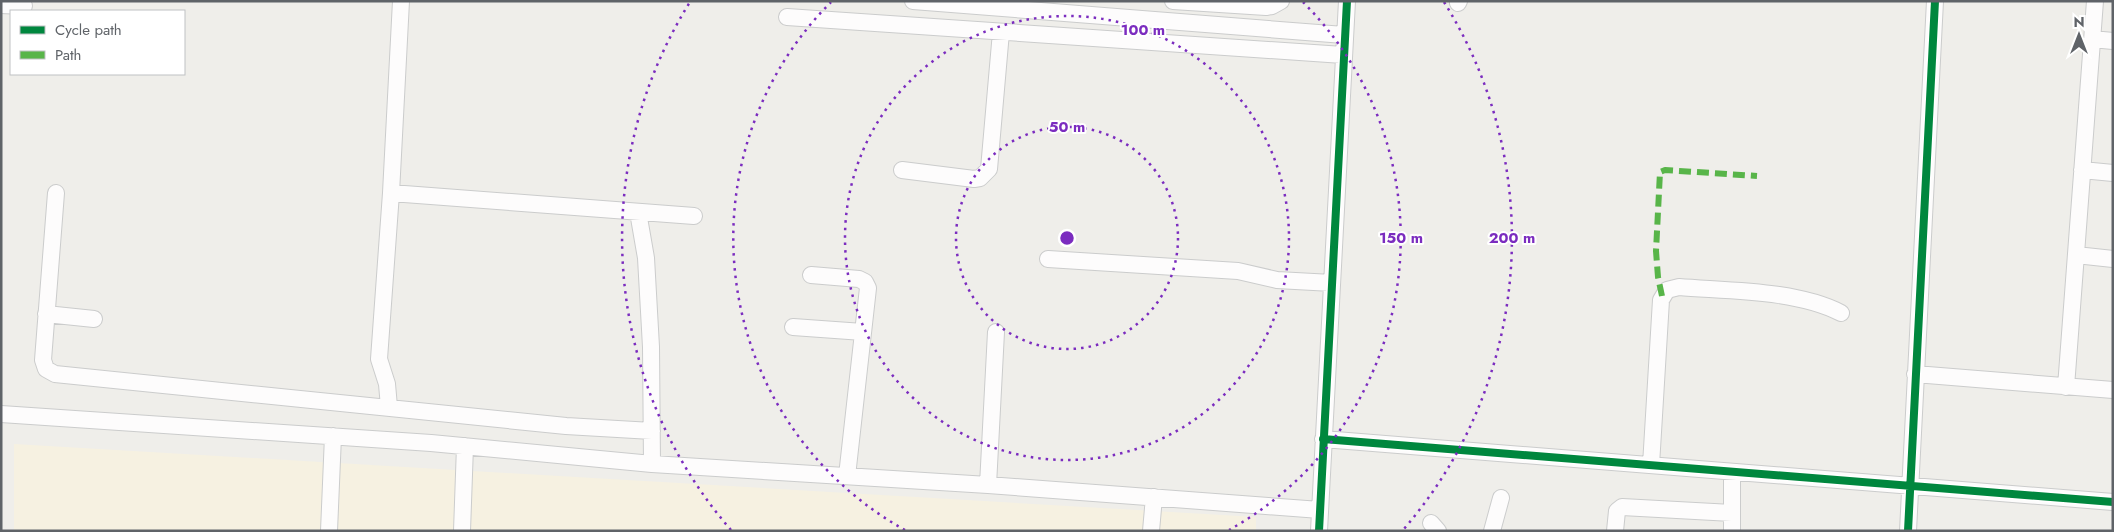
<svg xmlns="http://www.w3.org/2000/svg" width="2114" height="532" font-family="Jost,sans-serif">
  <rect width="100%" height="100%" fill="#efeeea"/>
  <path fill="#f6f1e1" d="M14,444L1256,517V531H14Z"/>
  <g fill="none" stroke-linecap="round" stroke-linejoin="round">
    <g stroke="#cbcccc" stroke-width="18">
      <path id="minor" d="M913,1L1344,35
        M1173,1L1266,7L1272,6L1281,1
        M1458,3L1459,1
        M1,5L24,6
        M787,17L1343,55
        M2092,39L2113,41
        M902,170L974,179L980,178L989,169L1001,32
        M2082,170L2113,173
        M56,193L43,360L46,369L55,374L566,426L652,431
        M391,193L694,216
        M638,212L646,258L651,347L652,464
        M2076,255L2113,259
        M1048,259L1238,271L1277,280L1332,283
        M811,275L859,279L865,282L868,288L847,476
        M46,314L94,319
        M793,327L863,332
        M1915,374L2113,390
        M2066,387L2095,1
        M389,407L387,384L379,359L391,193L401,1
        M1,414L431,443L652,464L988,485L1320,510
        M1323,439L2113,502
        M1651,465L1661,300L1667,290L1679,287C1729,291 1797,290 1841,313
        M988,485L996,332
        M1431,523L1438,531
        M329,531L333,436
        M462,531L465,446
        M1151,531L1154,497
        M1319,531L1347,1
        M1492,531L1501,498
        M1615,531L1617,511L1622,507L1732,513
        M1732,531V472
        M1908,531L1935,1"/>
    </g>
    <use href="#minor" stroke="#fdfcfc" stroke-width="16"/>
    <path stroke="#58b549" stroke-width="6" stroke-dasharray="12 6" stroke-linecap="butt" d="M1662,296L1658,277L1656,251L1660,172L1665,170L1757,176"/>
    <g stroke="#fff" stroke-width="11">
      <path id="cycleway" d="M1323,439L2113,502
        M1319,531L1347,1
        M1908,531L1935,1"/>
    </g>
    <use href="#cycleway" stroke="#00873e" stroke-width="8"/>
  </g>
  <g fill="none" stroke="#7b2cbf" stroke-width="2.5" stroke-dasharray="2.5 5">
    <circle cx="1067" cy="238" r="111"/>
    <circle cx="1067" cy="238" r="222"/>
    <path d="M905 530A334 334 0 0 1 831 2M1303 2A334 334 0 0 1 1229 530"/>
    <path d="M731 530A445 445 0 0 1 690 2M1444 2A445 445 0 0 1 1403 530"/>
  </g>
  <circle cx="1067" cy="238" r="8" fill="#7b2cbf" stroke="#fff" stroke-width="2.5"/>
  <g font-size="15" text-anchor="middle" font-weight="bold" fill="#7b2cbf" stroke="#fff" stroke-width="4" stroke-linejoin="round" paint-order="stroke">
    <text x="1143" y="35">100 m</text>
    <text x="1067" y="132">50 m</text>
    <text x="1401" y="243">150 m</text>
    <text x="1512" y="243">200 m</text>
  </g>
  <rect width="2114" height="532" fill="none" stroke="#5f6368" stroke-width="5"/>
  <rect x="10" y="10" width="175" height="65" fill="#ffffff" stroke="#bfc1c3"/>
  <rect x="20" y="26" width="25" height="8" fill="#00873e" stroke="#bfc1c3"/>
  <text x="55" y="35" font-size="15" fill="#5f6368">Cycle path</text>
  <rect x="20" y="51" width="25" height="8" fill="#58b549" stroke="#bfc1c3"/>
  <text x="55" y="60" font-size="15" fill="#5f6368">Path</text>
  <g transform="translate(2079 35)" stroke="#ffffff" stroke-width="4" paint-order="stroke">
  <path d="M0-4L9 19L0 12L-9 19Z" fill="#5f6368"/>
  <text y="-8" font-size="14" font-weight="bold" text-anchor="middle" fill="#5f6368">N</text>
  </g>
</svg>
